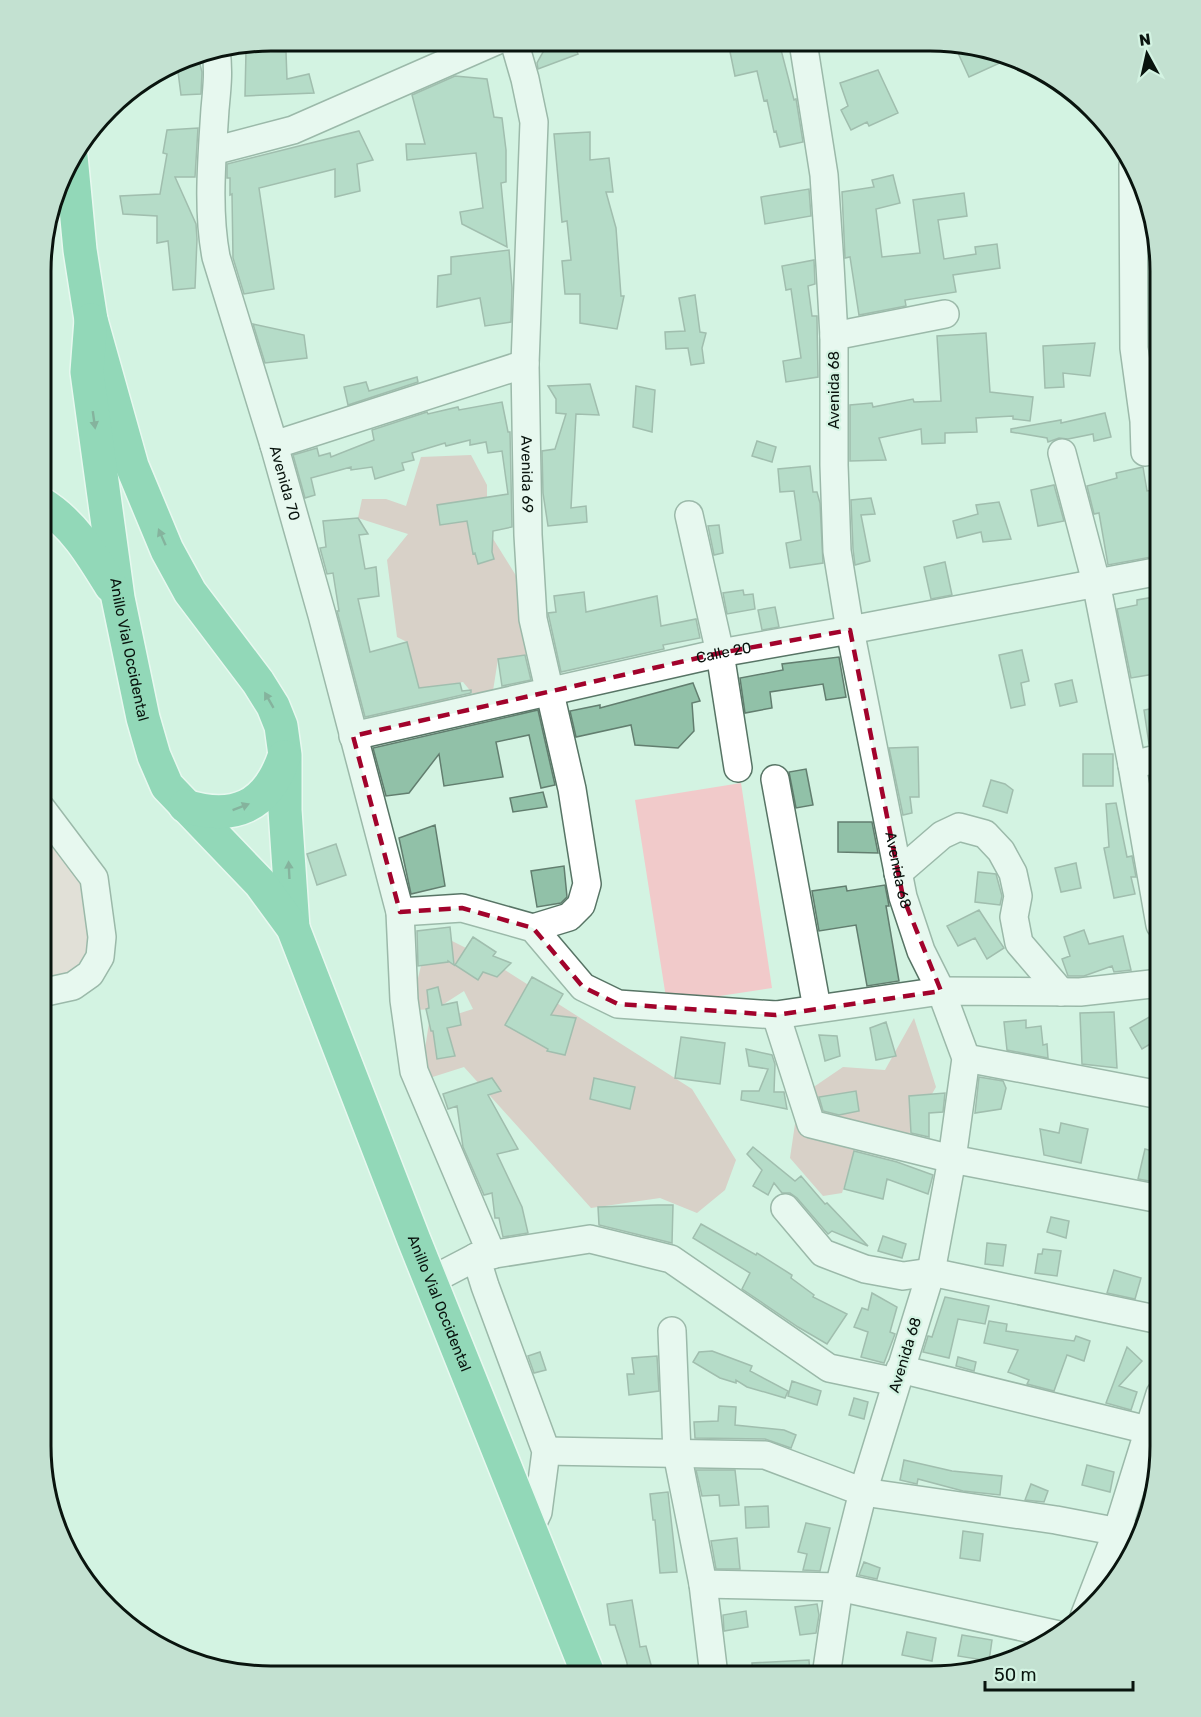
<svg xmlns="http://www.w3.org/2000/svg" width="1201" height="1717" font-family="Rubik,sans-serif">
  <rect width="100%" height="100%" fill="#d3f3e2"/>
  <path fill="#f1caca" d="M741,783L772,988L667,1004L635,800Z
    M42,830L82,881L96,925L89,965L41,986Z"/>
  <path fill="#dda8a8" d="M471,455L487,485V508L477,513L523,587L530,654L498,659L492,697L477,699L463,682L445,685L449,708L423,705L407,642L397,637L387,560L408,534L358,518L362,499H386L406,506L421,457Z
    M430,930L486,958L692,1089L736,1160L725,1190L697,1213L660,1198L591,1208L464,1067L420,1081L429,1023L473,1009L464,991L436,1009L414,1010L415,990Z
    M914,1018L936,1087L894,1160L855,1150L842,1193L823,1196L790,1158L799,1097L843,1067L885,1070Z"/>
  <path fill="#91c1a8" stroke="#627e6f" stroke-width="1.5" d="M540,41H572L578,54L538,69L537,63L543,52L538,45L541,44Z
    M728,42H779L794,100L796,99L803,142L780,147L776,131L774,132L767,100L764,101L757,71L735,76Z
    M953,42L961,43L1013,57L969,77Z
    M246,51L286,52L287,79L309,74L314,93L245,96Z
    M197,53L202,72L201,94L181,95L177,64Z
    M878,70L898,113L869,126L867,122L851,130L841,110L848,106L840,83Z
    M455,76L487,79L494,117L502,118L506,150V182L501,183L507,247L462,224L460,212L483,208L476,153L407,160L406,144H425L412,95Z
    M198,128L195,177H175L196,224L197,239L195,288L173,290L168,241L157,243V216L123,214L120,196L160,194L167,154L163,153L167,130Z
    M359,131L373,160L357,164L360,191L335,197V169L259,188L274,289L244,294L233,258L232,194L230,195V178H227V164Z
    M590,132V160L609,158L613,192H606L616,228L621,296H624L617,329L580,323V294H565L562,261L571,260L567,221L562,222L554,134Z
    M893,175L900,203L876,209L882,257L920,253L913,200L964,193L967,216L938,220L944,259L976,254L975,247L997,244L1000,268L953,275L956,292L905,300L906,306L859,315L850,257L845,258L842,192L874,187L872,180Z
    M809,189L811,216L765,224L761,197Z
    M509,250L512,288L511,322L485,326L480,298L437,307L438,276L451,274V257Z
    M814,260L815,284L808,286L812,316H817V320L818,377L786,382L783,361L801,358L791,289L786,290L782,266Z
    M695,295L700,332L706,333L702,348L704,363L691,365L688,348L666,349L665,332L685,331L679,298Z
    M253,324L304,335L307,358L265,363Z
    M986,333L990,392L1033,397L1030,421L1013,419V416L976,418L977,432L945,433V443L922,444L921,429L879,438L886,460L850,461V405L872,403L873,407L913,399L914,402L941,401L937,336Z
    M1095,343L1090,376L1063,373L1064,387L1045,388L1043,346Z
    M417,377L418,382L348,405L344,387L366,382L369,391Z
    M590,384L599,415L576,414L571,508L586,506L587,522L548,526L543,493L542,451L555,449L566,414L556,413V399L548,386Z
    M636,386L655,390L652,432L633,427Z
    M502,402L508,432H510L512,527L493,531L492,552L494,559L478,564L475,553L473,554L467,521L440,525L437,505L508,494L502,451L488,453L486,442L470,445V440L446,446L445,443L412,453L414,460L402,463L404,470L375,479L372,467L351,470V467L311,478L315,495L305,498L293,455L317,448L319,456L330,453L331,457L374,440L372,430L427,412L428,414L458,407L459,410Z
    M1105,413L1111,437L1094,441L1093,434L1068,439L1059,438L1048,442L1047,438L1011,432V429L1061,420V423Z
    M757,441L776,447L772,462L752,456Z
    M810,466L813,492H817L820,503L823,563L790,568L786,543L801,540L794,491L780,492L778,469Z
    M1143,467L1147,491L1160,489V508L1150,509L1157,556L1108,565L1099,513L1094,514L1087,486L1117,478L1116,473Z
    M1054,485L1064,521L1038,526L1031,490Z
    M871,498L875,514L861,515L870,561L855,565L853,549L851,500Z
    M999,502L1011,539L983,542L981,532L957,538L953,521L978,514L976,505Z
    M358,518L368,534L359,535L365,569L376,567L379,596L358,599L370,652L407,642L419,688L460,683L462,691L471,690V693L365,717L337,611H339L333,573L327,574L320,548L326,547L323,521Z
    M719,525L723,553L714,555L708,526Z
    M945,562L952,595L931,599L924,567Z
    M743,590L744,595L753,594L755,609L727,614L723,593Z
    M584,592L586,612L657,596L661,626L696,619L700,638L663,645L664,649L561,672L548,613L556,612L554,596Z
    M1160,596V673L1131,678L1117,609L1137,605V600Z
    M775,607L779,627L762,630L758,610Z
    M1022,650L1029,681L1021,683L1025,705L1011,708L999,655Z
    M525,655L531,680L502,686L498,659Z
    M839,657L846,697L826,700L823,684L770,692L772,708L745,713L740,678L783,670L782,664Z
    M1072,680L1077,702L1060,706L1055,684Z
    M693,683L700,701L692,703L694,731L678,748L635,745L631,725L576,737L570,711L600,705V708Z
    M1160,707V743L1149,744L1144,710Z
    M538,710L555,785L541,788L529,735L496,742L503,777L444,786L439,754L409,793L386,796L373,748Z
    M918,747L919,797H910L912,813L903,815L889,748Z
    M1083,754H1113V786H1083Z
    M806,769L813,805L796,808L789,772Z
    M991,780L1005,784L1013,790L1007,813L983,806Z
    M543,792L547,807L513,812L510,798Z
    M1116,803L1127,857L1132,856L1136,877H1131L1135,894L1114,898L1104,848L1109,847L1106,804Z
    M838,822H872L878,853L838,852Z
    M435,825L445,886L411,894L399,838Z
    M336,844L346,875L317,885L307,854Z
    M1076,863L1081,888L1061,892L1055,868Z
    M564,866L567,897L561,903L537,907L531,871Z
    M978,872L996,874L1002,896L1000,905L975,902Z
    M885,885L889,906H886L899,981L867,986L856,925L819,931L812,891L846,886L847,891Z
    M979,910L1004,948L987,959L975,938L958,946L947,926Z
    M450,927L454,965L448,961V962L418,966L417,931Z
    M1084,930L1089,944L1123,936L1131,970L1114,972L1112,966L1084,976H1068L1062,959L1070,956L1064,937Z
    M473,937L496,952L493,956L511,963L497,977L483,972L478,980L455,965Z
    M532,977L563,994L551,1015L576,1018L565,1055L547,1051L548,1049L505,1025Z
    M438,987L442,1005L457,1002L461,1025L447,1028L455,1056L437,1059L433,1031H431L426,1009L429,1008L427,990Z
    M1160,1011V1038L1142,1049L1130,1028Z
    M1114,1012L1117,1068L1082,1064L1080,1013Z
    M1026,1020V1028L1041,1026L1043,1045L1047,1044L1048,1058L1007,1050L1004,1022Z
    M886,1022L896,1056L876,1060L870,1028Z
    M819,1035L837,1036L840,1056L825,1061Z
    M681,1037L725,1043L720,1084L675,1078Z
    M746,1049L772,1055L775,1064L774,1092H784L787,1109L741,1100L742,1091H759L768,1069L749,1066Z
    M979,1077L1003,1081L1006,1088L1001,1109L975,1113Z
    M492,1078L501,1091L488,1095L518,1149L497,1154L522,1207L528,1233L503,1237L499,1218H495L492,1193L484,1195L463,1147L457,1106L448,1109L443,1094Z
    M594,1078L635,1087L630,1109L590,1099Z
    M856,1091L859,1111L839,1115L823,1111L819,1097Z
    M945,1093L943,1112L929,1113V1137L911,1133L909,1096Z
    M1061,1123L1088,1129L1081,1163L1044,1155L1040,1129L1059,1133Z
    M753,1147L795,1181L801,1176L825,1204L827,1203L868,1246L832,1231L828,1234L797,1198L790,1193H782L774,1183L768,1195L753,1186L762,1170L747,1154Z
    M1145,1149L1160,1153V1183L1138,1179Z
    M854,1151L897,1162L933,1175L928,1194L887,1179L883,1199L844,1189Z
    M657,1205H673L672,1243L599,1225L598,1207Z
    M1051,1217L1069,1221L1066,1238L1047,1232Z
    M701,1224L756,1255L757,1253L792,1275L791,1278L814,1295L813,1297L847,1314L827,1344L798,1327L742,1289L750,1273L693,1238Z
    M883,1236L906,1244L902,1258L878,1251Z
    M987,1243L1006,1245L1003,1266L985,1264Z
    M1043,1249L1061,1251L1057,1276L1035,1273L1038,1254H1042Z
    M1114,1270L1141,1278L1135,1299L1107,1293Z
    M872,1293L897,1307L890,1332L895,1334L884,1363L861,1357L868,1332L854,1327L862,1308L868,1310Z
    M945,1297L989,1306L985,1324L958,1319L949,1358L923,1352L928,1336L932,1337Z
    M989,1321L1007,1324L1006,1331L1074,1341L1076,1336L1090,1341L1084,1361L1067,1355L1054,1391L1027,1384L1029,1380L1008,1372L1018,1350L984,1343Z
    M1127,1347L1142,1361L1119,1386L1137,1392L1131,1410L1106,1403Z
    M712,1351L752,1366L750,1371L788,1391L785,1398L747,1387L736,1380V1383L720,1378L693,1362L699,1352Z
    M540,1352L546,1370L534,1373L528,1356Z
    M657,1356L659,1391L629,1395L627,1374H634L632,1358Z
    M958,1357L976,1362L974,1371L956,1366Z
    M792,1381L821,1391L817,1405L788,1396Z
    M854,1398L868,1402L864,1419L849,1415Z
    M719,1406L736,1407L735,1425L784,1430L796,1435L791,1448L765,1439L695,1438L694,1422L718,1421Z
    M904,1460L952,1471L1002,1476L1000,1495L963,1491L918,1479L917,1484L900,1480Z
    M1087,1465L1114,1472L1110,1492L1082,1485Z
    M696,1470H735L739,1505L720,1506L719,1495L702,1496Z
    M1031,1484L1048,1491L1044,1502L1025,1500Z
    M668,1492L677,1572L660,1573L655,1520H653L650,1494Z
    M768,1506L769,1527L746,1528L745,1507Z
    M806,1523L830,1528L820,1571L803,1570L807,1554L798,1552Z
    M963,1531L983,1534L980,1561L960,1558Z
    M737,1538L740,1569H716L711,1541Z
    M864,1562L880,1568L877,1579L859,1575Z
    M632,1600L640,1647L646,1646L654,1676H628L627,1663L615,1625H610L607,1604Z
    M817,1604L819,1615L816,1633L800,1635L795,1607Z
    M746,1611L748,1627L724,1631L723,1615Z
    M907,1632L936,1638L932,1661L902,1655Z
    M962,1635L992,1640L989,1661L958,1656Z
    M809,1660L810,1676H753L752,1663Z"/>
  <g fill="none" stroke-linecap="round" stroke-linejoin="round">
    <g stroke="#577465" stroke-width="30">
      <g id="minor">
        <path id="s1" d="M514,41L525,79L534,122L525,364L528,535L533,619L572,789L587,884L581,905L569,917L533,928"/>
        <path id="s2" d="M803,42L824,175L830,265L834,336V465L837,551L850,630L903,897L921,951L941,991L966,1058L952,1159L931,1272L863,1492L839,1587L826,1676"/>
        <path id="s3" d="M216,50C219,71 217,88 215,109C212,157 207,209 216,257L274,445L322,615L400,912L404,1000L414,1071L492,1255"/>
        <path d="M213,151L293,130L496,41"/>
        <path d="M1133,165L1134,348L1144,421L1145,452"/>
        <path d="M834,336L945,314"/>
        <path d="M274,445L525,364"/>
        <path d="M1062,453L1096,582L1132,765L1160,925"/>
        <path d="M689,515L720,653L738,768"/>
        <path id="s4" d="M353,736L720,653L850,630L1160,571"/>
        <path d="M1132,765L1160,758"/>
        <path d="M775,779L817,1008"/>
        <path d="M898,873L942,835L959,827L985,834L1001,851L1013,873L1018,896L1014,917L1019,943L1061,992"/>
        <path d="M400,912L462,908L533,928L583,987L618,1004L776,1015L941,991L1080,992L1160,983"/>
        <path d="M41,993L73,986L90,974L100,957L102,937L94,878L42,809"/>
        <path d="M776,1015L811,1124L952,1159L1160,1199"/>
        <path d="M966,1058L1160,1095"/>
        <path d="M785,1208L823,1253L865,1269L903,1276L931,1272L1160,1320"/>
        <path d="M476,1257L485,1286L546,1451L538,1512L530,1529"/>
        <path d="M430,1281L476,1257L590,1239L671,1259L829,1368L896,1382"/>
        <path d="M672,1331L677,1453L703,1584L714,1676"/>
        <path d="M900,1369L1160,1433"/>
        <path d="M546,1451L765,1455L863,1492L1056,1520L1140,1536"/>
        <path d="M703,1584L839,1587L1059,1635"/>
        <path d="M1084,1617L1117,1532L1160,1394"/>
      </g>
    </g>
    <g stroke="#fff" stroke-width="36">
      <g id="highway">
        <path d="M71,156L80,250L91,320L132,466L167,550L190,592L258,682L273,706L281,726L285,755V810L293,928"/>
        <path id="s5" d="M91,320L87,372L118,598L143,718L154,756L167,786L260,883L293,928L414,1240L589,1676"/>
        <path d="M42,504C74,524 92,555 111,586"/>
        <path d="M185,806C234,821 267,807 284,757"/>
      </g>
    </g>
    <use href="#minor" stroke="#fff" stroke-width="27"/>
    <use href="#highway" stroke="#43b886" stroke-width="33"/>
  </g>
  <defs><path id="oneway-solid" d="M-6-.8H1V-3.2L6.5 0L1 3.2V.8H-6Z" transform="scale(1.5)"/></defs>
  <g fill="#26664a">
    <use href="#oneway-solid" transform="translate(94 420) rotate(82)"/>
    <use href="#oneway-solid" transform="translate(162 537) rotate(-114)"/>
    <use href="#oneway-solid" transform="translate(269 700) rotate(-120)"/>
    <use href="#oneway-solid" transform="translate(241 807) rotate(-21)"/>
    <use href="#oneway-solid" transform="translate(289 870) rotate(-93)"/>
  </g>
  <path d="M0 0H1201V1717H0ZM850,630L903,897L941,991L776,1015L618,1004L583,987L533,928L462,908L400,912L353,736L720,653Z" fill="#d3f3e2" fill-opacity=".55" fill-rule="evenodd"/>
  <path fill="none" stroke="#a2032c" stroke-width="4.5" stroke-dasharray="12 8" stroke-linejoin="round" d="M850,630L903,897L941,991L776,1015L618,1004L583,987L533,928L462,908L400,912L353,736L720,653Z"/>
  <g text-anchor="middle" stroke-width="4.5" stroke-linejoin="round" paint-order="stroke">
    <g font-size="15" fill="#09140e" stroke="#d3f3e2">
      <text transform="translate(834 390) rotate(-90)" y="5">Avenida 68</text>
      <text dy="5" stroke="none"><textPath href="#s1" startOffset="436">Avenida 69</textPath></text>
      <text dy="5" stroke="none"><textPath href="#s3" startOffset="444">Avenida 70</textPath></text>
      <text dy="5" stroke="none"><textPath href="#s5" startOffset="333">Anillo Vial Occidental</textPath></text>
      <text dy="5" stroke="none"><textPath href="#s4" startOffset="380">Calle 20</textPath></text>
      <text dy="5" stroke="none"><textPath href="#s2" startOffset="836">Avenida 68</textPath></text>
      <text dy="5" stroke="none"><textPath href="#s5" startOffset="1068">Anillo Vial Occidental</textPath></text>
      <text transform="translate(905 1355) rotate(-73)" y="5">Avenida 68</text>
    </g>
  </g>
  <path d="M0 0H1201V1717H0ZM271 51H930A220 220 0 0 1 1150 271V1446A220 220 0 0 1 930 1666H271A220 220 0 0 1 51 1446V271A220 220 0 0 1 271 51Z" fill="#c3e1d1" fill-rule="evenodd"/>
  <path fill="none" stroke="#09140e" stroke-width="3" d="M271 51H930A220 220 0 0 1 1150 271V1446A220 220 0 0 1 930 1666H271A220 220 0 0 1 51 1446V271A220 220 0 0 1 271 51Z"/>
  <g transform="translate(1147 54) rotate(352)" stroke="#d3f3e2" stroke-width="4.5" paint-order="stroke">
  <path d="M0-4.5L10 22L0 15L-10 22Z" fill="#09140e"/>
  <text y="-9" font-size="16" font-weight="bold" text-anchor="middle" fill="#09140e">N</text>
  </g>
  <path d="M985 1681v9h148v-9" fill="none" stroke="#09140e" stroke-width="3"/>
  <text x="994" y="1681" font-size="18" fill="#09140e" stroke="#d3f3e2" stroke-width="4.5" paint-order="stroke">50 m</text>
</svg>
